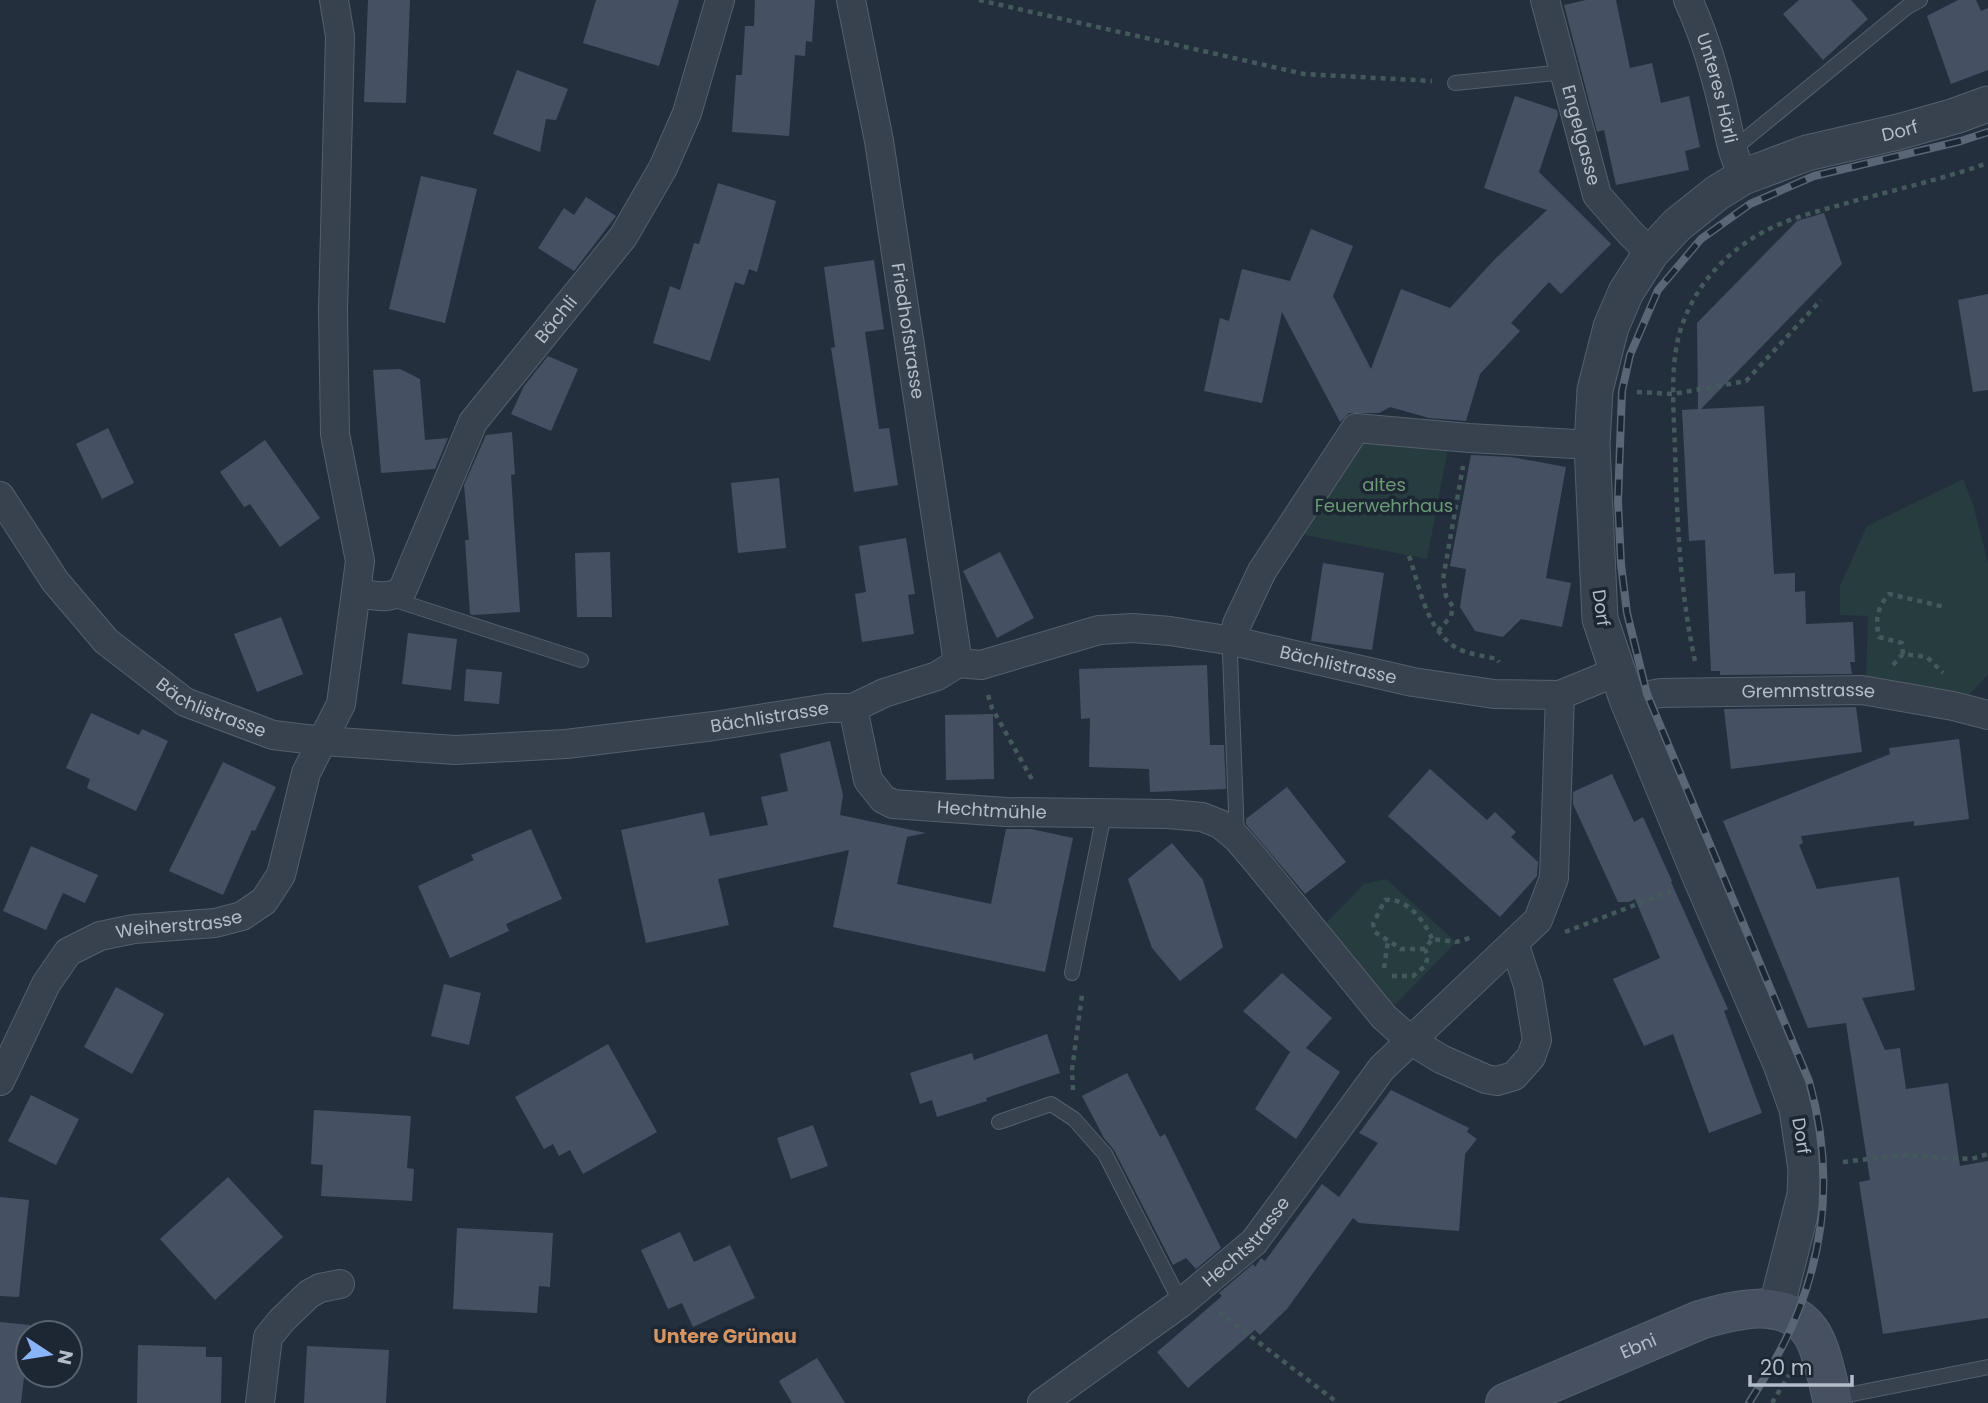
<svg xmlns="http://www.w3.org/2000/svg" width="1988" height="1403" font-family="Poppins,sans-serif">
  <rect width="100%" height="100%" fill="#242f3e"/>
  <path fill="#263c3f" d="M1360,436L1449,443L1427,559L1295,533Z
    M1963,479L1973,504L1988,563V675L1969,695L1866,678L1868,616L1840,615V586L1867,526Z
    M1386,879L1456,942L1395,1005L1385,998L1324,925L1364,884Z"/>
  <path fill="#455162" d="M368,0H410L406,103L364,102Z
    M596,0H679L659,66L583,43Z
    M755,0H815L812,42L806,41L805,56L795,55L789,136L732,132L736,75H742L745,26H754Z
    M1586,0H1616L1630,68L1652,63L1661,103L1689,96L1700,147L1685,151L1689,170L1616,185L1604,130L1597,132L1564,5Z
    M1799,0H1851L1868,19L1823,60L1783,14Z
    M1958,0H1976L1981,11L1988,8V70L1951,84L1927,16Z
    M517,70L568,89L556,120L546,119L540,152L493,134Z
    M1515,96L1557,110L1558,115L1539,172L1611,244L1561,294L1549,282L1511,323L1520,331L1480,374L1466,421L1429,418L1390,407L1379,413H1349L1340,422L1282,312L1262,403L1204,391L1220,318L1229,321L1242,269L1290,281L1311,229L1353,246L1333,296L1371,369L1401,289L1450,308L1494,260L1547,210L1484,188Z
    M421,176L477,189L445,323L389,309Z
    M718,183L776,201L757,272L749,269L744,285L735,282L710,361L653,343L670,286L680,290L694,243L699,244Z
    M586,197L616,216L574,271L538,248L564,208L574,215Z
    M1824,213L1842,264L1701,409L1764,406L1774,574L1795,573V592L1805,591L1806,624L1853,622L1855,662H1850L1852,674L1720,675V671H1711L1705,540L1689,541L1682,410L1698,409L1697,323L1797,221Z
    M874,260L884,329L865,332L879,429L889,428L898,485L854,492L831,348L835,347L824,267Z
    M1988,294V390L1973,392L1958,300Z
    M548,356L578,369L551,431L511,414L524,386Z
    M400,369L420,379L425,440L448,438L435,469L381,473L373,370Z
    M108,428L134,483L102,499L76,444Z
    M512,432L515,474L511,475L520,612L473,615L470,614L465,540H469L464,485L486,435Z
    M265,440L320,518L280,547L250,504L244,507L220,472Z
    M1471,455L1511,457L1566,467L1546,578L1571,583L1562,627L1521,619L1503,637L1475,631L1460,607L1466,569L1450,566Z
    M779,478L786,548L738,553L731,483Z
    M906,538L915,594L908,595L914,634L862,642L855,594L866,592L859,546Z
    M610,552L612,617H577L575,553Z
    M1000,552L1034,618L997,638L963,571Z
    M1323,563L1384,573L1372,650L1311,641Z
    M281,617L303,674L257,692L234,634Z
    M408,633L457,639L451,690L402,684Z
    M1207,665L1210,745H1224L1226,789L1150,792L1149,769L1089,767L1090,718L1081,719L1079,669Z
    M466,669L502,672L499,704L464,701Z
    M1856,707L1862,752L1731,769L1724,709Z
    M91,713L139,735L142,729L168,741L136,811L87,788L90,779L66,768Z
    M993,714L994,779L946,780L945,715Z
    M1959,739L1969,819L1914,826V821L1801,836L1803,843L1799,845L1817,889L1899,877L1915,990L1862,998L1885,1050L1900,1048L1906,1089L1948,1083L1960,1166L1988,1161V1318L1883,1334L1859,1182L1870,1180L1846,1023L1808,1028L1723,821L1890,754L1889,748Z
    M830,741L843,795L840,815L926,833L907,837L897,884L991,904L1006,829H1031L1073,838L1045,972L833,927L849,850L718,879L729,925L646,943L621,830L704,812L710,836L768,825L761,797L788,791L780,754Z
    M223,762L276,787L255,831L252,830L223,895L169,871Z
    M1430,769L1487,820L1495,812L1516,832L1511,837L1538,862L1537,876L1500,917L1388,816Z
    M1612,774L1634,822L1643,817L1672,881L1671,882L1728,1009L1724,1011L1762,1113L1709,1133L1673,1034L1644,1046L1613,979L1660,958L1635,899L1629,902H1618L1573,804V792Z
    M1287,787L1346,862L1305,894L1246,824V819Z
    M531,829L562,899L506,924L509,931L450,958L418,886L474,860L471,855Z
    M1172,843L1203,880L1223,947L1180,981L1152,948L1128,879Z
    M31,846L98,875L85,903L63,893L46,930L3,911Z
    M1282,973L1332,1018L1306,1048L1340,1072L1296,1139L1255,1109L1290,1052L1243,1011Z
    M444,984L481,993L469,1045L431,1036Z
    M116,987L164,1014L132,1074L84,1047Z
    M1047,1034L1060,1073L986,1098L987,1101L937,1117L932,1100L920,1104L910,1073L972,1053L974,1060Z
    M608,1044L657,1132L583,1174L570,1150L559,1156L553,1144L544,1149L515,1097Z
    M1127,1073L1160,1137L1165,1134L1221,1248L1196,1269L1186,1258L1173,1265L1114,1150L1104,1138L1082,1096Z
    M1391,1090L1469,1128L1467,1132L1477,1139L1465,1154L1459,1231L1359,1223L1353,1218L1287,1309L1260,1335L1255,1330L1188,1388L1157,1352L1222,1296L1219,1293L1253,1264L1255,1267L1261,1258L1265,1261L1322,1184L1339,1197L1378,1143L1359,1133Z
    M31,1095L79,1119L56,1165L8,1141Z
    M314,1110L411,1116L407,1168L414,1169L412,1201L321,1196L323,1165L311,1164Z
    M813,1125L828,1166L791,1179L777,1138Z
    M228,1177L283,1237L215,1300L160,1239Z
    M0,1197L29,1200L19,1297L0,1296Z
    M457,1228L553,1233L550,1287L539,1286L537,1313L453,1309Z
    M680,1232L694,1262L730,1245L755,1298L693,1327L682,1303L668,1309L641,1250Z
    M0,1322L30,1325L21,1403H0Z
    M138,1345L206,1347V1357H222L221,1403H137Z
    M307,1346L389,1350L386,1403H304Z
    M817,1358L845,1403H792L779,1381Z"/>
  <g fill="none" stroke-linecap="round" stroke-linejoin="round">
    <g stroke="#565f6c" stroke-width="16">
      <path id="service" d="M1455,83L1565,72
        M1731,151L1907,7L1920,0
        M389,598L581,660
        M1233,641L1230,654L1237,838
        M1072,973L1104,814
        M999,1122L1051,1104L1074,1119L1105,1154L1181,1303
        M1832,1398L1988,1367"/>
    </g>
    <g stroke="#565f6c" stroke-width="30">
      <g id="minor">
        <path id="s1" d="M851,0L879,141L958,663"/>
        <path id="s2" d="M1545,0L1597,195L1631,234L1651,253"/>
        <path id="s3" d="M1688,0C1706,38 1717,79 1726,120C1731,143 1733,155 1743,177"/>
        <path id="s4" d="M0,496L55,581L106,641L185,702L273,735L323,741L455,750L566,744L714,726L828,708H853L884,693L937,676L958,663L981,665L1099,630L1133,628L1170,631L1233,641L1413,682L1494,694L1560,695L1616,672"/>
        <path id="s5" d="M356,593C372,595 390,601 403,589L473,422L623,237L663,168L687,113L720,0"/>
        <path d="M1233,641L1237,624L1262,571L1356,428L1469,438L1592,445"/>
        <path id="s6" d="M1627,699L1661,693L1862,690L1953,706L1988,715"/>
        <path id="s7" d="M853,708L868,780L883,799L893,804L1006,812L1168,814L1202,817L1220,824L1237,838L1255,859L1384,1017L1410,1040L1441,1059L1486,1079L1497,1081L1514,1076L1531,1057L1537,1040L1528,985L1514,943"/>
        <path id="s8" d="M0,1081L46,984L68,952L100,936L134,929L215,923L242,916L264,901L281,875L306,773L341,704L360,561L335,434L333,310L340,36L334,0"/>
        <path d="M260,1403L268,1337L282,1320L309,1294L320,1288L340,1284"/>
        <path id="s9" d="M1042,1403L1181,1303L1254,1242L1382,1068L1538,920L1554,878L1560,695"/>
      </g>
    </g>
    <g stroke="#565f6c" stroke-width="37">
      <g id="tertiary">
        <path id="s10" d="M1776,1309L1805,1195L1806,1169L1797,1109L1781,1064L1700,876L1627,699L1600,619L1592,445L1595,390L1611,327L1626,292L1651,253L1677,225L1717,193L1743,177L1807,153L1898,132L1955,116L1988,104"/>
      </g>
    </g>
    <g stroke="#565f6c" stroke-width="40">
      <g id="secondary">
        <path id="s11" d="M1505,1403L1700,1320C1735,1310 1784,1296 1810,1331C1822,1347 1828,1383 1833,1403"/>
      </g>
    </g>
    <path stroke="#44595c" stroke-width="4.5" stroke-dasharray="5 5" stroke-linecap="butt" d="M979,0L1304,74L1432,81
      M1637,392L1673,394L1746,381L1821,300
      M1409,556C1420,587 1425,627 1455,647C1466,654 1485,656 1497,659L1499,662
      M1438,631L1451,616L1453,607L1446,596L1443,579L1463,466
      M1903,654L1902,643L1879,637C1875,619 1877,608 1889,594L1945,607
      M1695,661C1680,592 1677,521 1675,450C1674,414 1670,375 1678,339C1690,291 1722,254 1765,231C1788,219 1815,212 1840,205C1889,191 1940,180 1988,163
      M1893,665L1903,654L1927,657L1943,673
      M988,695L992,708L1034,783
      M1565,932L1671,891
      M1425,949H1401L1375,932L1373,924L1385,900C1406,897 1425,921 1432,939
      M1384,968L1388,941
      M1392,976H1413L1425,966L1428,957L1425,949L1432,939L1456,942L1473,937
      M1073,1090L1072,1070L1082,995
      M1843,1162L1902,1155L1971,1159L1988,1154
      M1219,1312L1338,1403
      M1772,1403L1789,1375"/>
    <use href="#service" stroke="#38414e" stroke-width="14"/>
    <use href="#minor" stroke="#38414e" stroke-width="28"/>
    <use href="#tertiary" stroke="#38414e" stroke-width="35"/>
    <use href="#secondary" stroke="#465061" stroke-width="38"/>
    <g stroke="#5a6575" stroke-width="8">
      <path id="rail" d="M1749,1403C1760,1385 1772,1366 1782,1347C1826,1261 1835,1173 1809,1081L1647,694L1627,613L1621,564L1618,501L1622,391L1630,355L1658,290L1701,239L1750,204L1814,176L1961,141L1988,132"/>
    </g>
    <use href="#rail" stroke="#1d2633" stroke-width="5" stroke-dasharray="16" stroke-linecap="butt"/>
  </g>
  <g text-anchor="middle" stroke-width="7" stroke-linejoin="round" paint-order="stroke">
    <g font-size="18" fill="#b4bcc9" stroke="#1d2633">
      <text dy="6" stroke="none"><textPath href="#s3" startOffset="93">Unteres Hörli</textPath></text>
      <text dy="6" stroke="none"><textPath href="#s10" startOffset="1395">Dorf</textPath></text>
      <text dy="6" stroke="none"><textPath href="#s2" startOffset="140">Engelgasse</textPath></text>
      <text dy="6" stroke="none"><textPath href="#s5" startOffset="362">Bächli</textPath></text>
      <text dy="6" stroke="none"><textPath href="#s1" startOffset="336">Friedhofstrasse</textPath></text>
      <text transform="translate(1601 608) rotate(82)" y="6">Dorf</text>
      <text dy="6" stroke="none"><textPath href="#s4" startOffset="1461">Bächlistrasse</textPath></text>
      <text dy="6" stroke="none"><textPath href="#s6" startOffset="182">Gremmstrasse</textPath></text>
      <text dy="6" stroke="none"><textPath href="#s4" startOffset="306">Bächlistrasse</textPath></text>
      <text dy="6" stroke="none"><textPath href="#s4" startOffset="873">Bächlistrasse</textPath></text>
      <text dy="6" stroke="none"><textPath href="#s7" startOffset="208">Hechtmühle</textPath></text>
      <text dy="6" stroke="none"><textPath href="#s8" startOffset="262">Weiherstrasse</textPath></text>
      <text transform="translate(1801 1136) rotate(81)" y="6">Dorf</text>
      <text dy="6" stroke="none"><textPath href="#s9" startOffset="261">Hechtstrasse</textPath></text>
      <text dy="6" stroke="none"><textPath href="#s11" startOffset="145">Ebni</textPath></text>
    </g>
    <g font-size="18" fill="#6b9a76" stroke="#1d2633">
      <text x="1384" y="491">altes<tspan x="1384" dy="21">Feuerwehrhaus</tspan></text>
    </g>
    <g font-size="19" font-weight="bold" fill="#d59563" stroke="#1d2633">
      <text x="725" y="1343">Untere Grünau</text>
    </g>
  </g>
  <g transform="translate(49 1354) rotate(102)"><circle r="33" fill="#1d2633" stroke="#59626f" stroke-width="2"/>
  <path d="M0-5L12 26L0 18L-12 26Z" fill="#8ab4f8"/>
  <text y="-10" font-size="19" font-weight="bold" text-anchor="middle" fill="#b4bcc9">N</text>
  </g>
  <path d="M1750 1375v10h102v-10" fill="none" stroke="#b4bcc9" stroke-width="3.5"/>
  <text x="1760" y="1375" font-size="21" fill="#b4bcc9" stroke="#1d2633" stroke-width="5" paint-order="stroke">20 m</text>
</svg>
